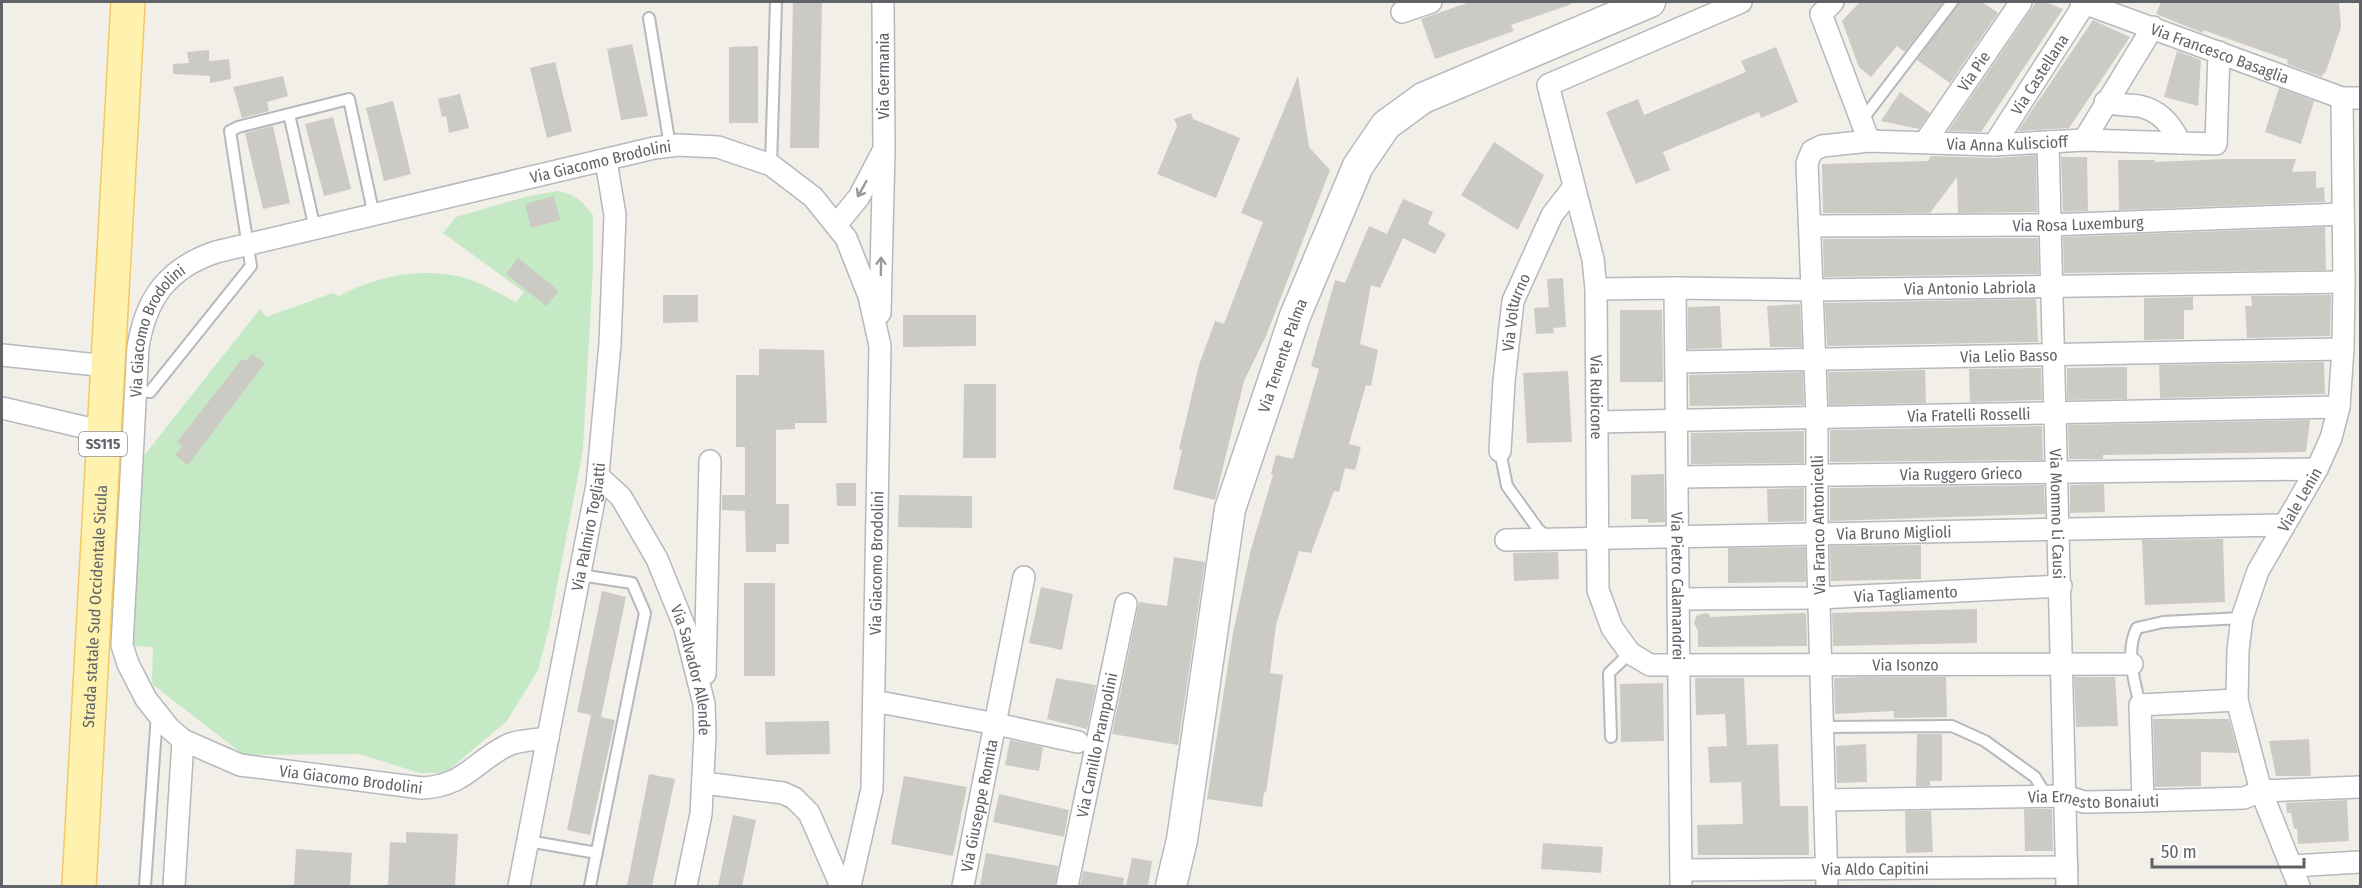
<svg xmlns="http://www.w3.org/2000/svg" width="2362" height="888" font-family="'Fira Sans Condensed',sans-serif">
  <rect width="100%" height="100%" fill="#f1efe8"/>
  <path fill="#c5e8c5" d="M557,191L570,194L582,202L593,215V268L583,449L549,628L538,670L507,721L445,773H420L359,754L244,755L152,684L153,647L133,646L142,458L260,309L266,317L333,293L339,296C376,277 415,268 457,276C477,280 498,293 516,302L524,292L443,233L456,217L525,197Z"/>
  <path fill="#cccac5" d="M793,2H822L819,148H790Z
    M1470,2H1571L1572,4L1511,25L1514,31L1435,59L1421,19Z
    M1860,2H1943L1905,52L1897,46L1871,77L1859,67L1842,21Z
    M1959,2H1982L1998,13L1950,83L1917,60Z
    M2036,2H2045L2063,9L1981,132L1948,131Z
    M2161,2H2339L2341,27L2325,74L2323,73L2322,77L2287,64L2288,60L2203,30V33L2156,14Z
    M2093,20L2130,37L2069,128L2018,131Z
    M632,44L648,116L621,120L607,49Z
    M758,46V123H729V47Z
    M1776,47L1798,102L1761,118L1759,112L1663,152L1670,170L1636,184L1606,112L1638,99L1644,115L1746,72L1741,61Z
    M209,50V61L229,59L231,79L210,83V76L173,74V64L189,63L187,52Z
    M2177,51L2201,60L2198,106L2164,97Z
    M555,62L572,131L547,138L530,68Z
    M283,76L288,96L267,102L269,111L242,118L233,87Z
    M1298,76L1309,147L1330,170L1266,336L1244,381L1215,500L1173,489L1182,450L1179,449L1199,365L1215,321L1224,324L1263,222L1241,213Z
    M2279,88L2314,101L2301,144L2265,132Z
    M1900,92L1930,113L1919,129L1881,121Z
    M460,94L469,128L449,133L446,116L442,117L438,99Z
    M393,101L411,174L384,181L366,108Z
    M1191,113L1193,119L1240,138L1216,198L1157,174L1177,126L1174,119Z
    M333,117L351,189L324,196L305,124Z
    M273,126L290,203L263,209L245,133Z
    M1494,142L1544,175L1518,230L1461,195Z
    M2036,155L2037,212L1958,213L1957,177L1930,213H1823L1822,164L1928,161L1931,156L1995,158Z
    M2061,157H2087L2088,211L2063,212Z
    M2225,159H2296L2292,172L2316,171V188L2324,187L2325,202L2119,210L2118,160H2155V162Z
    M554,196L560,220L531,228L525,204Z
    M1403,199L1433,212L1428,224L1446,234L1435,254L1403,238L1380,288L1371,285L1360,344L1378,350L1371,386L1366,385L1349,444L1361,447L1355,470L1345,468L1339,492L1334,491L1311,553L1299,551L1276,625L1270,673L1283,675L1266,793L1264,792L1262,807L1207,799L1233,633L1251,549L1273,475L1271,474L1276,455L1293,459L1319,369L1311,366L1335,280L1345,283L1369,226L1387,234Z
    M2325,227L2326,270L2064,273L2063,237Z
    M2038,238L2039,274L1824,277L1823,239Z
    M518,258L559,291L546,306L506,274Z
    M1563,278L1566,327L1553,328L1554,333L1536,334L1534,308L1549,307L1547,279Z
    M663,295H698V322L663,323Z
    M2331,295L2330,336L2247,338L2245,306H2252L2251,296Z
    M2193,297V310H2184V339L2144,340V298Z
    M2036,299L2038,342L1827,346L1825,303Z
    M1800,304L1802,347H1770L1767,306Z
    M1720,306L1722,348L1688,349V307Z
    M1620,310H1662L1663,382H1620Z
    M903,315H976V346L903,347Z
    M759,349L824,350L827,423H795V429L776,430V504H789V544H776V552H746L745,511L722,510V495H745V447H736V375H759Z
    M252,354L265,363L188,465L175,455L182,446L177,442L242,359L246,361Z
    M2324,362L2325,394L2160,398L2159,365Z
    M2127,367V399L2067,400V368Z
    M2039,368H2041L2042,400L1970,402L1969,369Z
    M1925,370L1926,403L1829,405L1828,372Z
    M1568,371L1572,442L1527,443L1523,373Z
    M1803,372L1804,405L1690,406L1689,375Z
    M964,384H996V458H963Z
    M2310,420L2306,452L2103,455V459H2069L2068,425Z
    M2042,426L2043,460L1830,462V430Z
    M1804,431V463L1691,464V433Z
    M1664,474L1665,522L1648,523V519H1631V475Z
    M836,483H856V506H837Z
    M2104,484L2105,512L2070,513V485Z
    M2044,485L2045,514L1830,521V488Z
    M1804,488V521L1768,522L1767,489Z
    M899,495L972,496V528L898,527Z
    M2223,539L2225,602L2145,605L2142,540Z
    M1921,545V579L1831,581L1830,546Z
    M1805,547L1806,582L1728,583V548Z
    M1558,552L1559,579L1514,581L1513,553Z
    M1174,557L1205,562L1178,745L1112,734L1139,602L1167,606Z
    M744,583H775V676H744Z
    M1041,587L1073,594L1062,650L1029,643Z
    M602,591L626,597L601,717L577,712Z
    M1977,609V643L1833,646L1832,613Z
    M1707,613L1711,617L1804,613L1806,614L1807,646L1698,647V631L1694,623L1697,615Z
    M1862,677H1946L1947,717L1894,718V711L1835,714L1834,678Z
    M2074,677H2115L2118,726L2076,727Z
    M1056,678L1096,685L1087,729L1047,719Z
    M1695,678H1744L1747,745L1778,744L1780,806H1808L1809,855H1698L1697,825L1743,824L1741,782L1710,783L1708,747L1727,746L1725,714L1696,715Z
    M1663,683L1664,741L1621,742L1620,684Z
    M591,715L615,720L590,835L567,830Z
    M2153,719H2229L2238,753L2201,752V786L2155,787Z
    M829,721L830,754L766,755L765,722Z
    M1917,734H1942V781H1930V786H1916Z
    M2309,739L2311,776H2276L2269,741Z
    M1010,740L1043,747L1039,771L1005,765Z
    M1866,744L1867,782L1837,783L1836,746Z
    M649,774L675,779L652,886H627Z
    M904,776L967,787L953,856L891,844Z
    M999,794L1069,810L1064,837L993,822Z
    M2347,800L2349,841L2298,844L2297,829H2294L2291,813H2287L2286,803Z
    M2024,809H2052L2053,851H2025Z
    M1905,811H1931L1933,852L1906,853Z
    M733,815L756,820L742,886H718Z
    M406,832L458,834L455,886H388L390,842L406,843Z
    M1543,843L1603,847L1601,873L1541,869Z
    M296,849L352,853L350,885L294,886Z
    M986,853L1058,866L1055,886H980Z
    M1132,858L1152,861L1148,886H1126Z
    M1083,871L1124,878L1123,886H1080Z"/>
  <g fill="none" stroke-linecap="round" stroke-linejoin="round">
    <g stroke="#b5b8bc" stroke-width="14">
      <path id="lane" d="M649,18L670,146
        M289,114L315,229
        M1862,120L1952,2
        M771,165L776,2
        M136,391L150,392L251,266L230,131L238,127L349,99L374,216
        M1500,451L1507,486L1538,529L1547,537
        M580,575L632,583L645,613L590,886
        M2140,705C2134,680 2125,651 2137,628L2163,622L2242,618
        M1823,727L1952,726L1985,741L2035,777L2047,797
        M1611,737L1609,673L1630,653
        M528,841L597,853
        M145,886L157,714"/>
    </g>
    <g stroke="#b5b8bc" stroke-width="24">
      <g id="street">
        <path id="s1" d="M1741,2L1548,85L1593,259L1596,289L1598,590L1612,628L1630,653L1650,665L2132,664"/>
        <path d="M1833,2L1821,14L1869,141"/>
        <path id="s2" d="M2081,2L2342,98H2360"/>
        <path d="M1402,12L1431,2"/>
        <path d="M2105,102C2116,106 2127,104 2139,106C2159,110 2172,125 2180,143"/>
        <path d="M2084,140L2153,27"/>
        <path id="s3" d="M1925,142L2021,2"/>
        <path id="s4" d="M2048,142L2067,886"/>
        <path id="s5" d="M1994,145L2085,3"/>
        <path d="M836,225L859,197L882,153"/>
        <path id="s6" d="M1811,226L2050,225L2343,214"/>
        <path id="s7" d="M1675,288L1681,886"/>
        <path id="s8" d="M1596,289L1675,288L1813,290L2344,282"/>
        <path d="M880,313L884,150L883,2"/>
        <path d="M2,355L107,366"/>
        <path id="s9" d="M1676,362L2343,349"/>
        <path d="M2,408L104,432"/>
        <path id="s10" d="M1597,422L2339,407"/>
        <path id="s11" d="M1500,451L1504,381L1513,301L1552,215L1573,188"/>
        <path id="s12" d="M598,476L621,497L657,559L685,628L704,704L705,735L701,814L686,886"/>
        <path id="s13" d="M1677,477L2317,469"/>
        <path id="s14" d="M1506,540L2283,525"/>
        <path id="s15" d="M1678,599L1819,598L2061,586"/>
        <path d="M705,674L710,461"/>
        <path d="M874,701L996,724L1078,742"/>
        <path id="s16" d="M548,738C535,740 517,740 506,746C473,763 464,786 422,788L240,765L183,740L169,728L146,699L128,664L122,645L138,347C146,298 168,268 216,252L654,148L678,145L718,147L771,165L813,197L846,238L869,296L880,346L872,789L850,886"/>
        <path d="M704,783L783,793L794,798L809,813L841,886"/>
        <path id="s17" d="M1826,800L2065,796L2084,802L2143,801L2244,798L2261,791L2360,787"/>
        <path d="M2143,801L2140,705L2237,700"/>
        <path d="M2292,866L2360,862"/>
        <path id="s18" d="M1681,870L2067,867"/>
        <path d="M174,886L183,740"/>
        <path id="s19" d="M519,886L597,485L610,344L615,215L606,161"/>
        <path id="s20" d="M963,886L1024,577"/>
        <path id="s21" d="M1067,886L1126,604"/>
        <path id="s22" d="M1827,886L1817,535V416L1807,163L1812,151L1822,146L1869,141L1994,145L2084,140L2216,144L2219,52"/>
        <path id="s23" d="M2299,886L2261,791L2237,700L2238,650L2242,618L2258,571L2317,469L2331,438L2339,407L2343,349L2344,282L2342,98"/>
      </g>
    </g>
    <g stroke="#b6babf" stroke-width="33">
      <g id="secondary">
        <path id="s24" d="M1171,886L1182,840L1230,509L1295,316L1358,166L1386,125L1423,98L1650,2"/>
      </g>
    </g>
    <g stroke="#f2c960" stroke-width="36">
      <g id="primary">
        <path id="s25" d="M79,886L128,2"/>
      </g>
    </g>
    <use href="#lane" stroke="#fff" stroke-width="10"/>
    <use href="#street" stroke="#fff" stroke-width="21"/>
    <use href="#secondary" stroke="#fff" stroke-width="30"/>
    <use href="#primary" stroke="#fff2af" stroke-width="33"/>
  </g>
  <defs><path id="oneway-shaft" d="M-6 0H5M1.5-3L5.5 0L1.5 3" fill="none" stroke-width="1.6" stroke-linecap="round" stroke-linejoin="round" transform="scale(1.5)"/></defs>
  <g stroke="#979a9d">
    <use href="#oneway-shaft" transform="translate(862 189) rotate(119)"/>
    <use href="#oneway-shaft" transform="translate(881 266) rotate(-89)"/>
  </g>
  <g text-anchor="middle" stroke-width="4.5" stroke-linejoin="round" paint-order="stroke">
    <rect fill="#fff" stroke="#8f9295" stroke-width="1.5" x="79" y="432" width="48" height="24" rx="4.5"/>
    <g font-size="15" font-weight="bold" fill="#5f6368">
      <text x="103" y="449">SS115</text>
    </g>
    <g font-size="16" fill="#5f6368" stroke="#fff">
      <text dy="6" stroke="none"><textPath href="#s2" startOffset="148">Via Francesco Basaglia</textPath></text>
      <text dy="6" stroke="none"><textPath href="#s3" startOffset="86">Via Pie</textPath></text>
      <text dy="6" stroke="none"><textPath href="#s5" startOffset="84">Via Castellana</textPath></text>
      <text transform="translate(883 76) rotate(-90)" y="6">Via Germania</text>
      <text dy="6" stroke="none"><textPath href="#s22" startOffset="933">Via Anna Kuliscioff</textPath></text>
      <text dy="6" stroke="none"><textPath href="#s16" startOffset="1323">Via Giacomo Brodolini</textPath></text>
      <text dy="6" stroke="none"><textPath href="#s6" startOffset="267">Via Rosa Luxemburg</textPath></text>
      <text dy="6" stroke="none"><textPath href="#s8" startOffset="374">Via Antonio Labriola</textPath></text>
      <text dy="6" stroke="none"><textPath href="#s11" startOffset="140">Via Volturno</textPath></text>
      <text dy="6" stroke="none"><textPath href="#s16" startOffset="819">Via Giacomo Brodolini</textPath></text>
      <text dy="6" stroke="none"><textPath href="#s24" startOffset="544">Via Tenente Palma</textPath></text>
      <text dy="6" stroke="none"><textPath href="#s9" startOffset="333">Via Lelio Basso</textPath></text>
      <text dy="6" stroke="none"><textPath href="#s1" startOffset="528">Via Rubicone</textPath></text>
      <text dy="6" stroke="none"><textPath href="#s10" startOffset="372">Via Fratelli Rosselli</textPath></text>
      <text dy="6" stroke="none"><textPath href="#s13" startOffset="284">Via Ruggero Grieco</textPath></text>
      <text dy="6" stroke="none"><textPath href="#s23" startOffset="411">Viale Lenin</textPath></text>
      <text dy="6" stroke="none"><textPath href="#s4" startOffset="372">Via Mommo Li Causi</textPath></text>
      <text transform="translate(1818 525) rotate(-91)" y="6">Via Franco Antonicelli</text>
      <text dy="6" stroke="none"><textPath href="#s19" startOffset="366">Via Palmiro Togliatti</textPath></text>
      <text dy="6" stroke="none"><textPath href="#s14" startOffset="388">Via Bruno Miglioli</textPath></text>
      <text transform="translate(876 563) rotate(-89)" y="6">Via Giacomo Brodolini</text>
      <text dy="6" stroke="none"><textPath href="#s7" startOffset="298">Via Pietro Calamandrei</textPath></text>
      <text dy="6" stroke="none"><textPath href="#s15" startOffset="228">Via Tagliamento</textPath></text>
      <text dy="6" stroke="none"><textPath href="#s25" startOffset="280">Strada statale Sud Occidentale Sicula</textPath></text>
      <text dy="6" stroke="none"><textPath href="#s1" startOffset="1071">Via Isonzo</textPath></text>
      <text dy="6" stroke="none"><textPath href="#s12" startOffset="220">Via Salvador Allende</textPath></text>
      <text dy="6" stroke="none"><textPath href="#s21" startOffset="144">Via Camillo Prampolini</textPath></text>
      <text transform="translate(351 779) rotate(7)" y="6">Via Giacomo Brodolini</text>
      <text dy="6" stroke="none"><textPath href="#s17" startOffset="268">Via Ernesto Bonaiuti</textPath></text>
      <text dy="6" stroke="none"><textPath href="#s20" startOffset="82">Via Giuseppe Romita</textPath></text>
      <text dy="6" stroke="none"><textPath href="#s18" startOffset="194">Via Aldo Capitini</textPath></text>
    </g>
  </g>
  <rect width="2362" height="888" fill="none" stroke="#5f6368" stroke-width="6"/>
  <path d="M2152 858v9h152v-9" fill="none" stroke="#5f6368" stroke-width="3"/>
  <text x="2161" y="858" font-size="18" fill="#5f6368" stroke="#ffffff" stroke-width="4.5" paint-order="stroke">50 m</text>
</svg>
